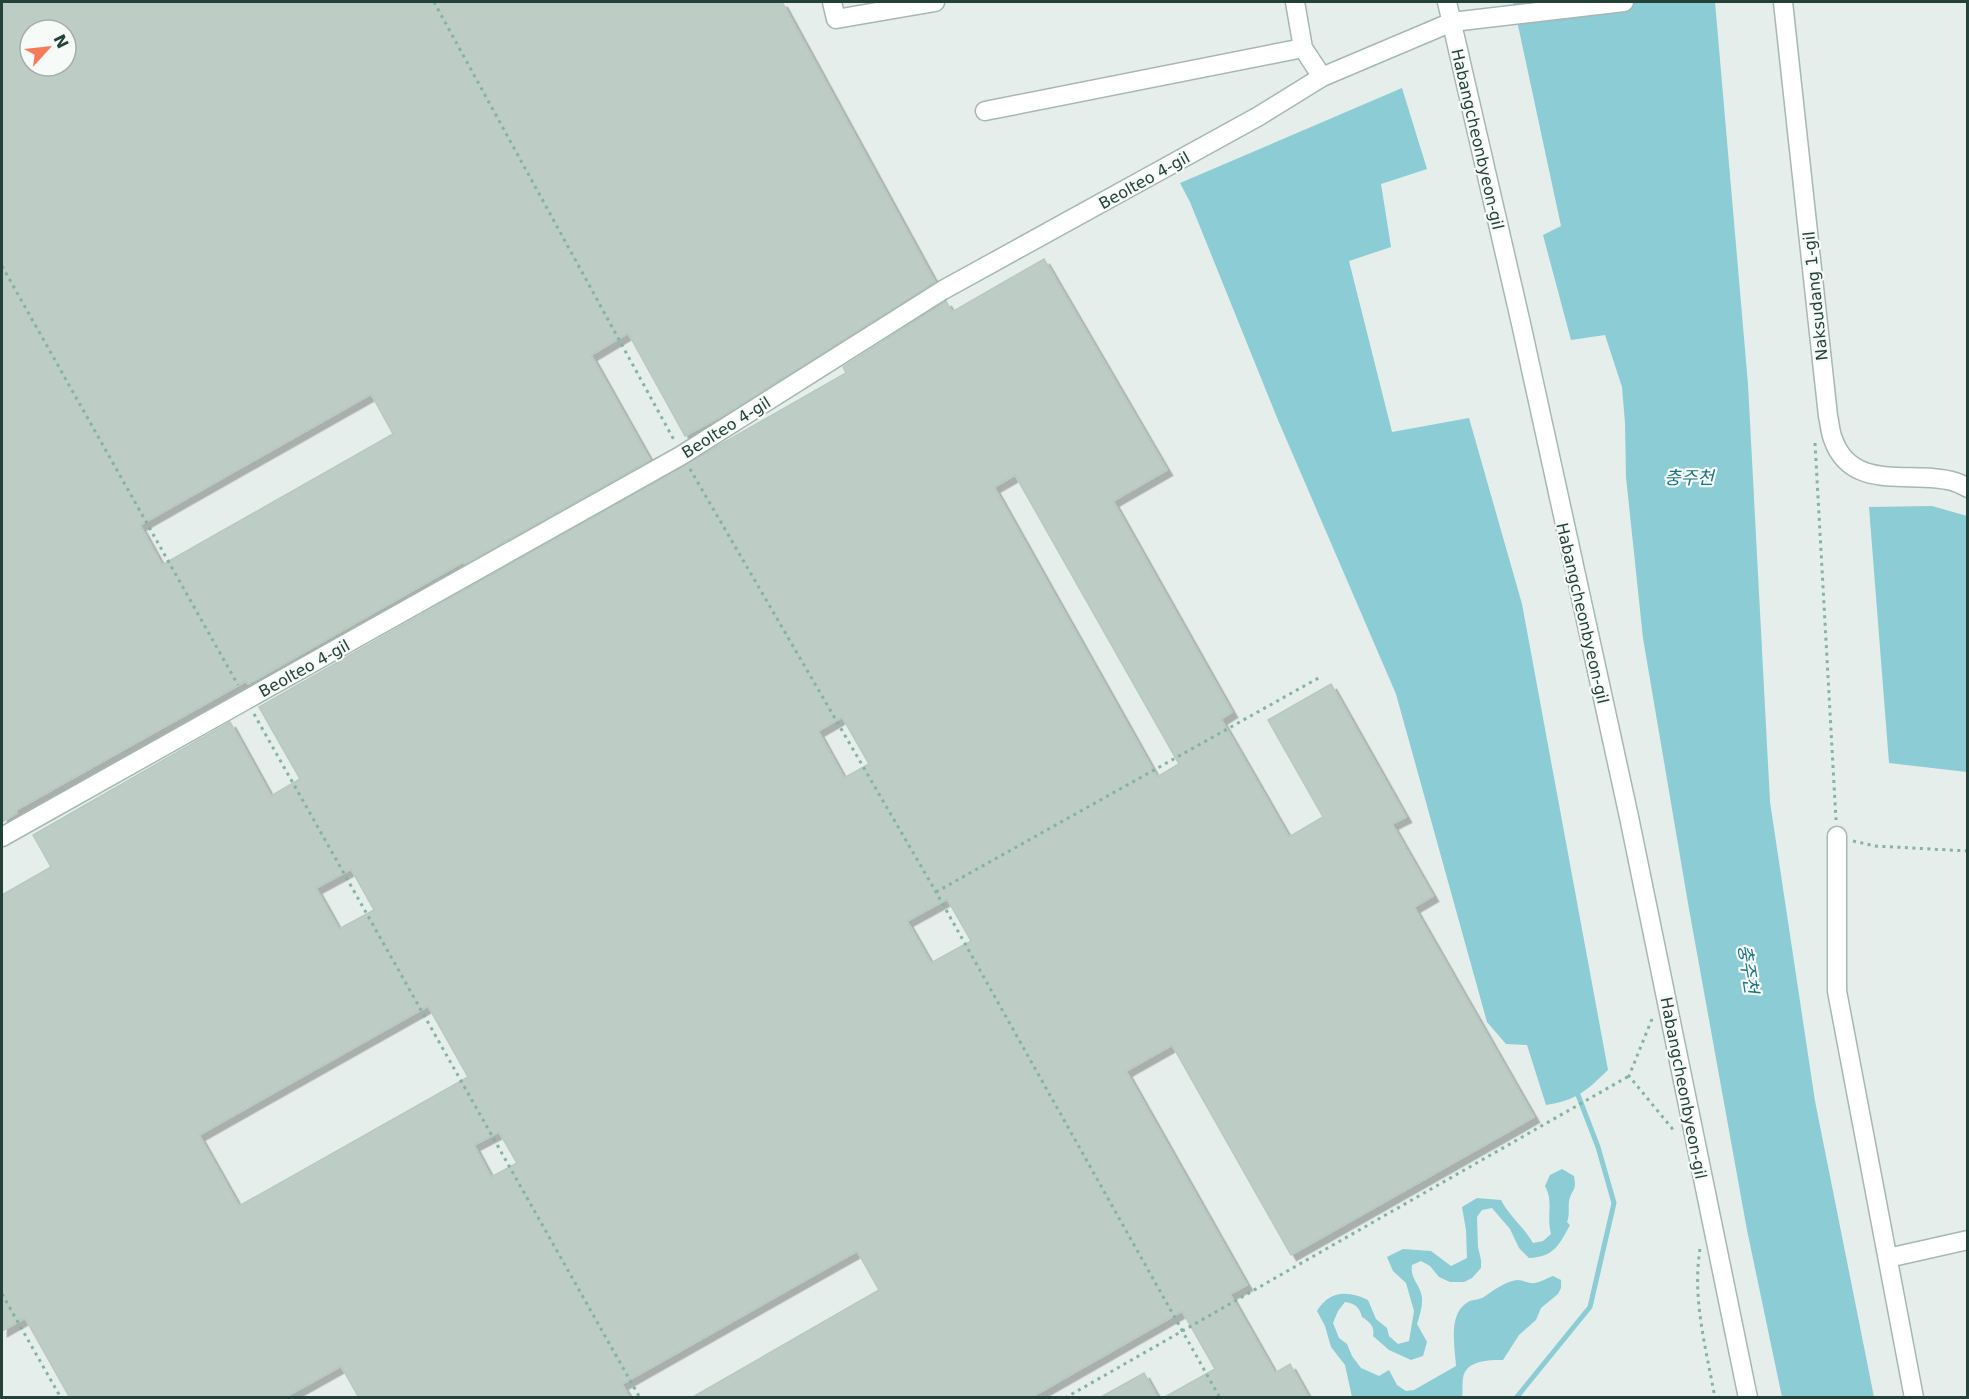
<svg xmlns="http://www.w3.org/2000/svg" width="1969" height="1399" font-family="'DejaVu Sans','Noto Sans KR',sans-serif">
  <defs>
    <filter id="shadow"><feDropShadow dx="5.5" dy="5.5" stdDeviation="0" flood-color="#0004"/></filter>
  </defs>
  <rect width="100%" height="100%" fill="#e5eeea"/>
  <path fill="#8bccd5" d="M1513,2H1715L1748,384L1770,802L1815,1101L1874,1397H1782L1747,1230L1689,909L1643,638L1626,477L1625,423L1622,387L1605,335L1571,340L1543,235L1561,226Z
    M1402,88L1427,169L1381,184L1391,247L1349,261L1392,432L1469,418L1522,604L1608,1070C1586,1091 1577,1100 1546,1105L1527,1045L1506,1044L1487,1022L1396,694L1278,420L1190,202L1180,183Z
    M1932,506L1967,516V772L1889,763L1869,507Z
    M1562,1169L1574,1176C1577,1192 1572,1188 1569,1201C1568,1209 1570,1214 1567,1222L1570,1225C1559,1245 1554,1257 1529,1258L1519,1248L1510,1229L1492,1208L1482,1210L1477,1217L1478,1247L1481,1260V1268L1472,1278L1464,1282H1450L1439,1277L1430,1266L1421,1261L1412,1265C1410,1277 1418,1283 1421,1293C1424,1303 1420,1314 1417,1324L1427,1342L1423,1356L1411,1360L1389,1350L1373,1336C1375,1327 1370,1322 1362,1317C1359,1307 1356,1304 1345,1302L1338,1311L1333,1323L1339,1338L1347,1344L1352,1356L1361,1368L1379,1376L1389,1370L1397,1385L1406,1391L1414,1390L1456,1366C1455,1346 1447,1312 1470,1301C1475,1299 1479,1300 1484,1297C1494,1290 1504,1282 1517,1280C1523,1280 1529,1284 1535,1283C1541,1282 1547,1278 1553,1276L1561,1280V1288L1558,1294L1541,1308L1536,1320L1519,1335L1503,1360C1489,1360 1466,1360 1463,1378C1462,1385 1463,1391 1462,1397H1352L1345,1365L1331,1347L1325,1326L1317,1311C1329,1291 1347,1290 1368,1300L1376,1319L1387,1328L1389,1336L1398,1344L1409,1341L1414,1311L1406,1283L1393,1271L1387,1257L1403,1249L1431,1251L1451,1266L1467,1258L1466,1230L1462,1207L1477,1198L1501,1200C1509,1216 1524,1227 1533,1243L1543,1241L1551,1234C1546,1215 1554,1202 1545,1186L1550,1175Z"/>
  <g fill="none" stroke-linecap="round" stroke-linejoin="round">
    <path stroke="#8bccd5" stroke-width="5" d="M1516,1398L1590,1307L1614,1203L1598,1147L1578,1095"/>
  </g>
  <path fill="#bdccc5" stroke="#b7c9c0" stroke-width="1.5" fill-rule="evenodd" filter="url(#shadow)" d="M2,2H782L935,282L736,408L685,436L628,333L591,355L650,460L465,564L463,562L248,684L246,681L16,810L17,813L2,822ZM30,30H66V66H30ZM371,394L393,434L162,565L140,525Z
    M1044,259L1167,470L1113,501L1232,712L1221,719L1289,837L1323,817L1268,720L1331,684L1406,817L1392,824L1433,896L1414,907L1534,1117L1291,1255L1172,1045L1126,1071L1247,1285L1230,1294L1275,1373L1290,1364L1309,1398H1163L1215,1369L1182,1311L1030,1398H691L879,1290L857,1251L622,1384L630,1398H359L341,1366L284,1398H70L25,1318L2,1331V895L51,867L33,835L230,722L271,796L300,779L259,707L846,373L843,367L946,301L952,312ZM1015,475L1179,764L1157,777L994,487ZM842,717L869,764L844,778L818,731ZM351,869L374,910L339,929L316,888ZM947,899L971,941L931,963L907,921ZM428,1006L468,1077L239,1206L199,1135ZM499,1132L517,1163L491,1177L474,1145Z
    M1144,1373L1158,1398H1099Z"/>
  <g fill="none" stroke-linecap="round" stroke-linejoin="round">
    <g stroke="#a7b7b1" stroke-width="21">
      <path id="minor" d="M832,2L836,19L935,2
        M1295,2L1303,48L1322,77
        M1447,2L1522,328L1629,817L1748,1398
        M1783,2L1828,416C1830,424 1830,432 1833,439C1852,494 1914,469 1955,482C1959,483 1964,486 1968,488
        M985,111L1303,48
        M1837,836V991L1914,1398
        M2,837L682,455L943,290L1259,116L1322,77L1452,22L1624,2
        M1888,1258L1968,1240"/>
    </g>
    <path stroke="#84b3a2" stroke-width="3" stroke-dasharray="3 4.5" stroke-linecap="butt" d="M434,2L674,440
      M2,266L238,685
      M1815,443L1836,820
      M690,469L936,892L1220,1398
      M254,714L640,1398
      M1853,841L1875,846L1968,851
      M936,892L1322,676
      M1652,1019L1629,1076L1675,1132
      M1700,1249C1692,1299 1706,1348 1715,1398
      M2,1294L61,1398
      M1065,1398L1629,1076"/>
    <use href="#minor" stroke="#fff" stroke-width="18"/>
  </g>
  <g text-anchor="middle" stroke-width="4.5" stroke-linejoin="round" paint-order="stroke">
    <g font-size="16" fill="#234138" stroke="#f6faf8">
      <text transform="translate(1478 139) rotate(77)" y="6">Habangcheonbyeon-gil</text>
      <text transform="translate(1144 180) rotate(-29)" y="6">Beolteo 4-gil</text>
      <text transform="translate(1815 296) rotate(-96)" y="6">Naksudang 1-gil</text>
      <text transform="translate(726 427) rotate(-32)" y="6">Beolteo 4-gil</text>
      <text transform="translate(1583 613) rotate(77)" y="6">Habangcheonbyeon-gil</text>
      <text transform="translate(304 668) rotate(-29)" y="6">Beolteo 4-gil</text>
      <text transform="translate(1684 1088) rotate(79)" y="6">Habangcheonbyeon-gil</text>
    </g>
    <g font-size="18" font-style="italic" fill="#1a7380" stroke="#f6faf8">
      <text x="1689" y="484">충주천</text>
      <text transform="translate(1748 969) rotate(81)" y="6">충주천</text>
    </g>
  </g>
  <rect width="1969" height="1399" fill="none" stroke="#234138" stroke-width="6"/>
  <g transform="translate(48 48) rotate(63)"><circle r="28" fill="#f6faf8" stroke="#a2b0ab" stroke-width="1.5"/>
  <path d="M0-4.5L10 22L0 15L-10 22Z" fill="#f77a5a"/>
  <text y="-9" font-size="16" font-weight="bold" text-anchor="middle" fill="#234138">N</text>
  </g>
</svg>
